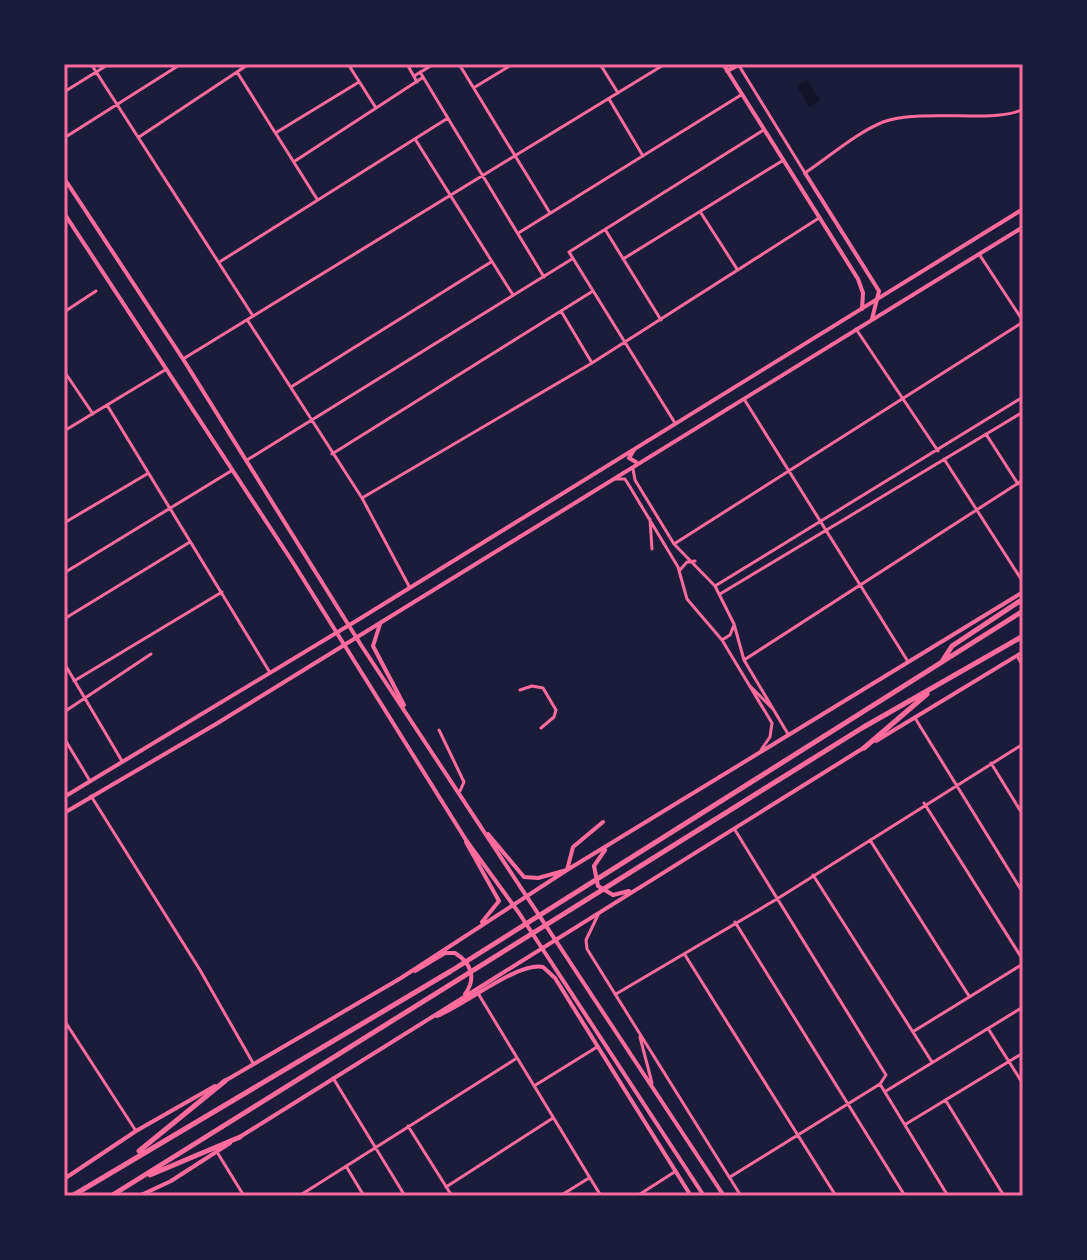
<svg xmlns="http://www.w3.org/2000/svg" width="1087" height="1260" font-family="Literata,serif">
  <rect width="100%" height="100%" fill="#1b1b3a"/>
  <path fill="#12122b" d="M807,80L820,100L809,107L797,86Z"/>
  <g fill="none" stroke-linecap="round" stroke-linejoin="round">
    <path stroke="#ff6b9d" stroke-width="3" d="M91,64L253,316
      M348,64L376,108
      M407,64L417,82
      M459,64L550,213
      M600,64L618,93
      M738,64L805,173C829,157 856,133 883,122C920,108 997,124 1023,109
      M237,72L317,199
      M420,72L544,277
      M414,76L434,64
      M475,87L513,64
      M64,92L109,64
      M609,99L643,156
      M277,132L359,82
      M139,137L249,64
      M64,138L181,64
      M415,139L513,295
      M295,161L422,78
      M701,213L737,269
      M606,231L661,320
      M520,232L741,95
      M979,254L1023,321
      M623,259L782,161
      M221,261L448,118
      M561,311L592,363
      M64,312L96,291
      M248,321L362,498L410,588
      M856,329L938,451
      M183,359L665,64
      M64,371L93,414
      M291,387L491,262
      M744,399L907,660
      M107,405L269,671
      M675,423L569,252L762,131
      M64,431L165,370
      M986,434L1018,484
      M332,454L593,291
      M944,459L1023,582
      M247,460L572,259
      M633,469L635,480L674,544L715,586L734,624L744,660L788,734
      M615,479H625L630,487L678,567L687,599L722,640L772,723L770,737L761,750
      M362,498L592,363L819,218
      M650,519L652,549
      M64,523L147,474
      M674,544L1023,322
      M679,571L687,562L695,561
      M64,573L231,471
      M715,586L1023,397
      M720,594L1023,412
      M64,619L190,542
      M722,640L730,635L734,625
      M1017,656L1023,666
      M744,660L1023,480
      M64,663L122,761
      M74,681L222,592
      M750,686L772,708
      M520,690L532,686L543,688L556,710L554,717L541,728
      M64,712L151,654
      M915,718L1023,893
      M439,730L464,782L460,791
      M64,738L90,781
      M991,763L1023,815
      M91,796L200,970L253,1063
      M924,803L1023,960
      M870,840L969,996
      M813,875L932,1062
      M735,922L905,1196
      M685,955L836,1196
      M616,994L777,899L1023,744
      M479,995L601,1196
      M64,1020L136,1131
      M989,1030L1023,1084
      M914,1031L1023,964
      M333,1078L405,1196
      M880,1084L948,1196
      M534,1086L597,1047
      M886,1091L1023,1007
      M946,1101L1004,1196
      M906,1124L1023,1053
      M408,1126L452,1196
      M217,1152L244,1196
      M346,1166L364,1196
      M730,1177L880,1084L886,1075L735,830
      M446,1187L553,1118
      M299,1196L517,1058
      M560,1196L589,1178
      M637,1196L676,1171"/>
    <path stroke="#ff6b9d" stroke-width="3" d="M598,915L586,940L587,949L741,1196
      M640,1037L652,1083"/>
    <path stroke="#ff6b9d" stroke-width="4" d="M723,64L858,279L863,293L862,309
      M727,71L739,65
      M805,173L879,291L872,319"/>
    <path stroke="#ff6b9d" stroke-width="4" d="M64,178L183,359L361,645L724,1196
      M64,213L292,561L466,840L519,913L704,1196
      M634,450L629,458L636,462
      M380,624L373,646L404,705
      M876,741L1023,652
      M64,797L361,618L1023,209
      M64,813L216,724L1023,227
      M488,834L524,877L538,878L567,870L573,847L603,822
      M466,842L499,901L482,922
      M605,850L594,866L598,886L613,895L629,891
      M415,971L445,953H455C471,963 477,978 465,994
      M437,1016C465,1005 517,962 543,967L555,978L691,1196
      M223,1082L401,978L567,870L1023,592
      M238,1138L865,747
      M64,1179L136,1131L215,1086
      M139,1196L171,1181L230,1143"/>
    <path stroke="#ff6b9d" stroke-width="5" d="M943,660L952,646L1023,599
      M864,748L927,694
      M139,1151L225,1081
      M150,1175L240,1137
      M72,1196L451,971L1023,611
      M111,1196L862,728L1023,636"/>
  </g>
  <rect width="1087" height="1260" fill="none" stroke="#1b1b3a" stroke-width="132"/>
  <rect x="66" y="66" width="955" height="1128" fill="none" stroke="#ff6b9d" stroke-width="3"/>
</svg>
